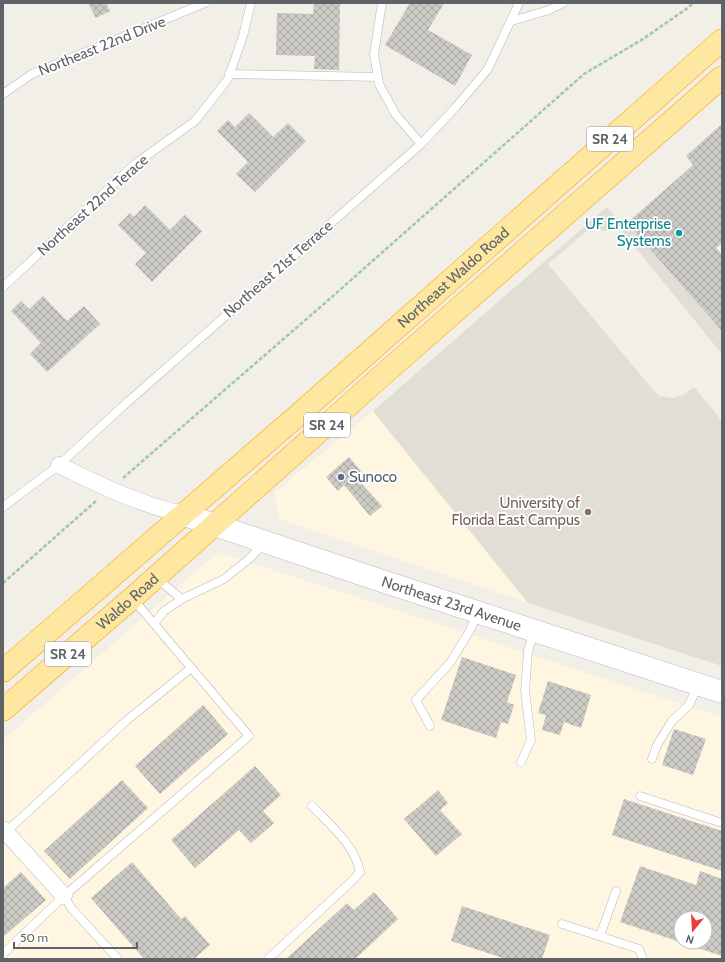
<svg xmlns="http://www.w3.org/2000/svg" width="725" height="962" font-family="Cabin,sans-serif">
  <defs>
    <pattern id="building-cross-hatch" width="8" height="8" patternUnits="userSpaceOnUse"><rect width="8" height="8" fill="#cccac5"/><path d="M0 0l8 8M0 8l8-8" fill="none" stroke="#a9a8a4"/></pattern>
  </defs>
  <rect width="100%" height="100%" fill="#f1efe8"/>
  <path fill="#fef6e0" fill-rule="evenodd" d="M373,411L528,603L279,519L274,493Z
    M218,552L722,717V959H3V740ZM681,918H705V942H681Z"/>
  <path fill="#e1ded6" d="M607,207L624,226L627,223L722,331V354L617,225L606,231H602L596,223L548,264L654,391L660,396L672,398L683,395L694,387L722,421V666L528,603L373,411Z"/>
  <path fill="url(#building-cross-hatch)" fill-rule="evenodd" d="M88,3H106L110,11L96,18Z
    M314,3H340L339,70L314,69L315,56L276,55L277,13L313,14Z
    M410,3H444L428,30L472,55L455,86L385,45Z
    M249,113L273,137L288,123L306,141L255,192L236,174L248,162L217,131L228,120L235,127Z
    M722,124V243L716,248L722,255V331L627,223L693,165L686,156Z
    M145,205L170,230L185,215L202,231L152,282L135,264L146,253L118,225L130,213L134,217Z
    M43,296L67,321L84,306L100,324L47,372L30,354L41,343L11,311L21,301L29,309Z
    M349,457L361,471L355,476L382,506L370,516L344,485L338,491L326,477Z
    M462,657L516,675L507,702L514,705L508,724L501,722L496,738L441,720Z
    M548,681L591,695L581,728L564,722L560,735L542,730L546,715L538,713Z
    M203,705L228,734L160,794L135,766Z
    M674,729L706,739L693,775L662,765Z
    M255,766L281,795L263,811L274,823L251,843L239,830L195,868L171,840Z
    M122,780L148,808L70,879L44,851Z
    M438,790L448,803L440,810L462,834L436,856L404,819Z
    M624,799L722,831V871L612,835Z
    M132,862L181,919L185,916L210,945L194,959H144L91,898Z
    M640,866L696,885L700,871L722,879V956L620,922ZM681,918H705V942H681Z
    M21,872L46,900L3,937V888Z
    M374,892L398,919L355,959H286L347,903L354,910Z
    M462,906L550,935L542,959H506L451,941Z"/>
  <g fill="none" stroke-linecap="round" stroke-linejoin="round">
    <g stroke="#b5b8bc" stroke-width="9">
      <path id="service" d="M382,3L374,54L379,84L396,115L421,144
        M512,21L549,10L563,3
        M229,74L378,77
        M3,94L32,74L205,3
        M3,287L135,164L195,121L228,79L243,36L251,3
        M3,507L59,465L122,407L421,144L455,108L488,69L519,3
        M156,578L182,599L224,579L249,559L264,543
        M154,624L164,611L182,599
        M430,726L416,700L450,663L469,632L478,613
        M652,759L657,745L672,721L689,705L698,685
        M521,762L531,740L525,691L528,651L534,632
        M640,796L722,823
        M6,832L126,721L191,668
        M64,896L72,909L118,959
        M562,924L639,949L643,959
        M600,936L616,891
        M3,954L64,896L249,736L133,599
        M268,959L352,881L360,872C355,845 330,825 312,806"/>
    </g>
    <g stroke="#b5b8bc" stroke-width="17">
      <path id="minor" d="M59,465C99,485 139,504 182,514
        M3,829L64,896"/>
    </g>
    <g stroke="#b6babf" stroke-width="23">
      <g id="secondary">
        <path id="s1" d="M182,514L376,579L722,692"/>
      </g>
    </g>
    <g stroke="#f9a300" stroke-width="23">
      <g id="trunk">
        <path id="s2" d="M3,671L297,416L722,40"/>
        <path id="s3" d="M3,710L138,593L377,380L722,77"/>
      </g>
    </g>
    <path stroke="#9ec9a8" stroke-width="2.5" stroke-dasharray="4 2" stroke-linecap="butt" d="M123,478L325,303L584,74L643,39L689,7L693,3
      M3,583L96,501"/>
    <use href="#service" stroke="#fff" stroke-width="8"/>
    <use href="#minor" stroke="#fff" stroke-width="16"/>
    <use href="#secondary" stroke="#fff" stroke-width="22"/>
    <use href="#trunk" stroke="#fee8a1" stroke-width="22"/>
  </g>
  <circle fill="#0f9aa8" stroke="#fff" stroke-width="1.5" cx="679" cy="233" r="4"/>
  <circle fill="#5c6f8a" stroke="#fff" stroke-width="1.5" cx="341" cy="477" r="4"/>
  <circle fill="#8d6e63" stroke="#fff" stroke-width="1.5" cx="588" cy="512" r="4"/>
  <g text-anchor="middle" stroke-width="3.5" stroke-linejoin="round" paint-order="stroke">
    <g fill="#fff" stroke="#8f9295" stroke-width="1">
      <rect x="587" y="127" width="46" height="24" rx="3"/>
      <rect x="304" y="413" width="46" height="24" rx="3"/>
      <rect x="45" y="642" width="46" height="24" rx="3"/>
    </g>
    <g font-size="14" font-weight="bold" fill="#5f6368">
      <text x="610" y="144">SR 24</text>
      <text x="327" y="430">SR 24</text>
      <text x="68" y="659">SR 24</text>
    </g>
    <g font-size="15" fill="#5f6368" stroke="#fff">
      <text transform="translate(102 46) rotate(-22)" y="5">Northeast 22nd Drive</text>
      <text transform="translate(93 205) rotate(-42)" y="5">Northeast 22nd Terace</text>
      <text transform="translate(278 269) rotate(-41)" y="5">Northeast 21st Terrace</text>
      <text dy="5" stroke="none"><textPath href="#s2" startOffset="598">Northeast Waldo Road</textPath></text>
      <text dy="5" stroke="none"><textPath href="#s3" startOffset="165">Waldo Road</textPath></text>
      <text dy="5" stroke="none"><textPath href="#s1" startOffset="284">Northeast 23rd Avenue</textPath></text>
    </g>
    <g font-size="15" fill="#0d838f" stroke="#fff" text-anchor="end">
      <text x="671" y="229">UF Enterprise<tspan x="671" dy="17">Systems</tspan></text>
    </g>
    <g font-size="15" fill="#4e5e75" stroke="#fff" text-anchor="start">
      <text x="349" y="482">Sunoco</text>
    </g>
    <g font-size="15" fill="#785e54" stroke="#fff" text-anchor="end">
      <text x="580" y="508">University of<tspan x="580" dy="17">Florida East Campus</tspan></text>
    </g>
  </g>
  <rect width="725" height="962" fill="none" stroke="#5f6368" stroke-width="8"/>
  <g transform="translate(693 930) rotate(198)"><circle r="19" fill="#ffffff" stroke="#bfc1c3"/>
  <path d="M0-3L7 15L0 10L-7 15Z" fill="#ea3d35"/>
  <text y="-6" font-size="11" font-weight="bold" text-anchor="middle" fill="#5f6368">N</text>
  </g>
  <path d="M14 942v6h123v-6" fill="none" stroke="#5f6368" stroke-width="2"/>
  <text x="20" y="942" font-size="12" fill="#5f6368" stroke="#ffffff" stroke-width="3" paint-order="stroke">50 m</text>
</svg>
